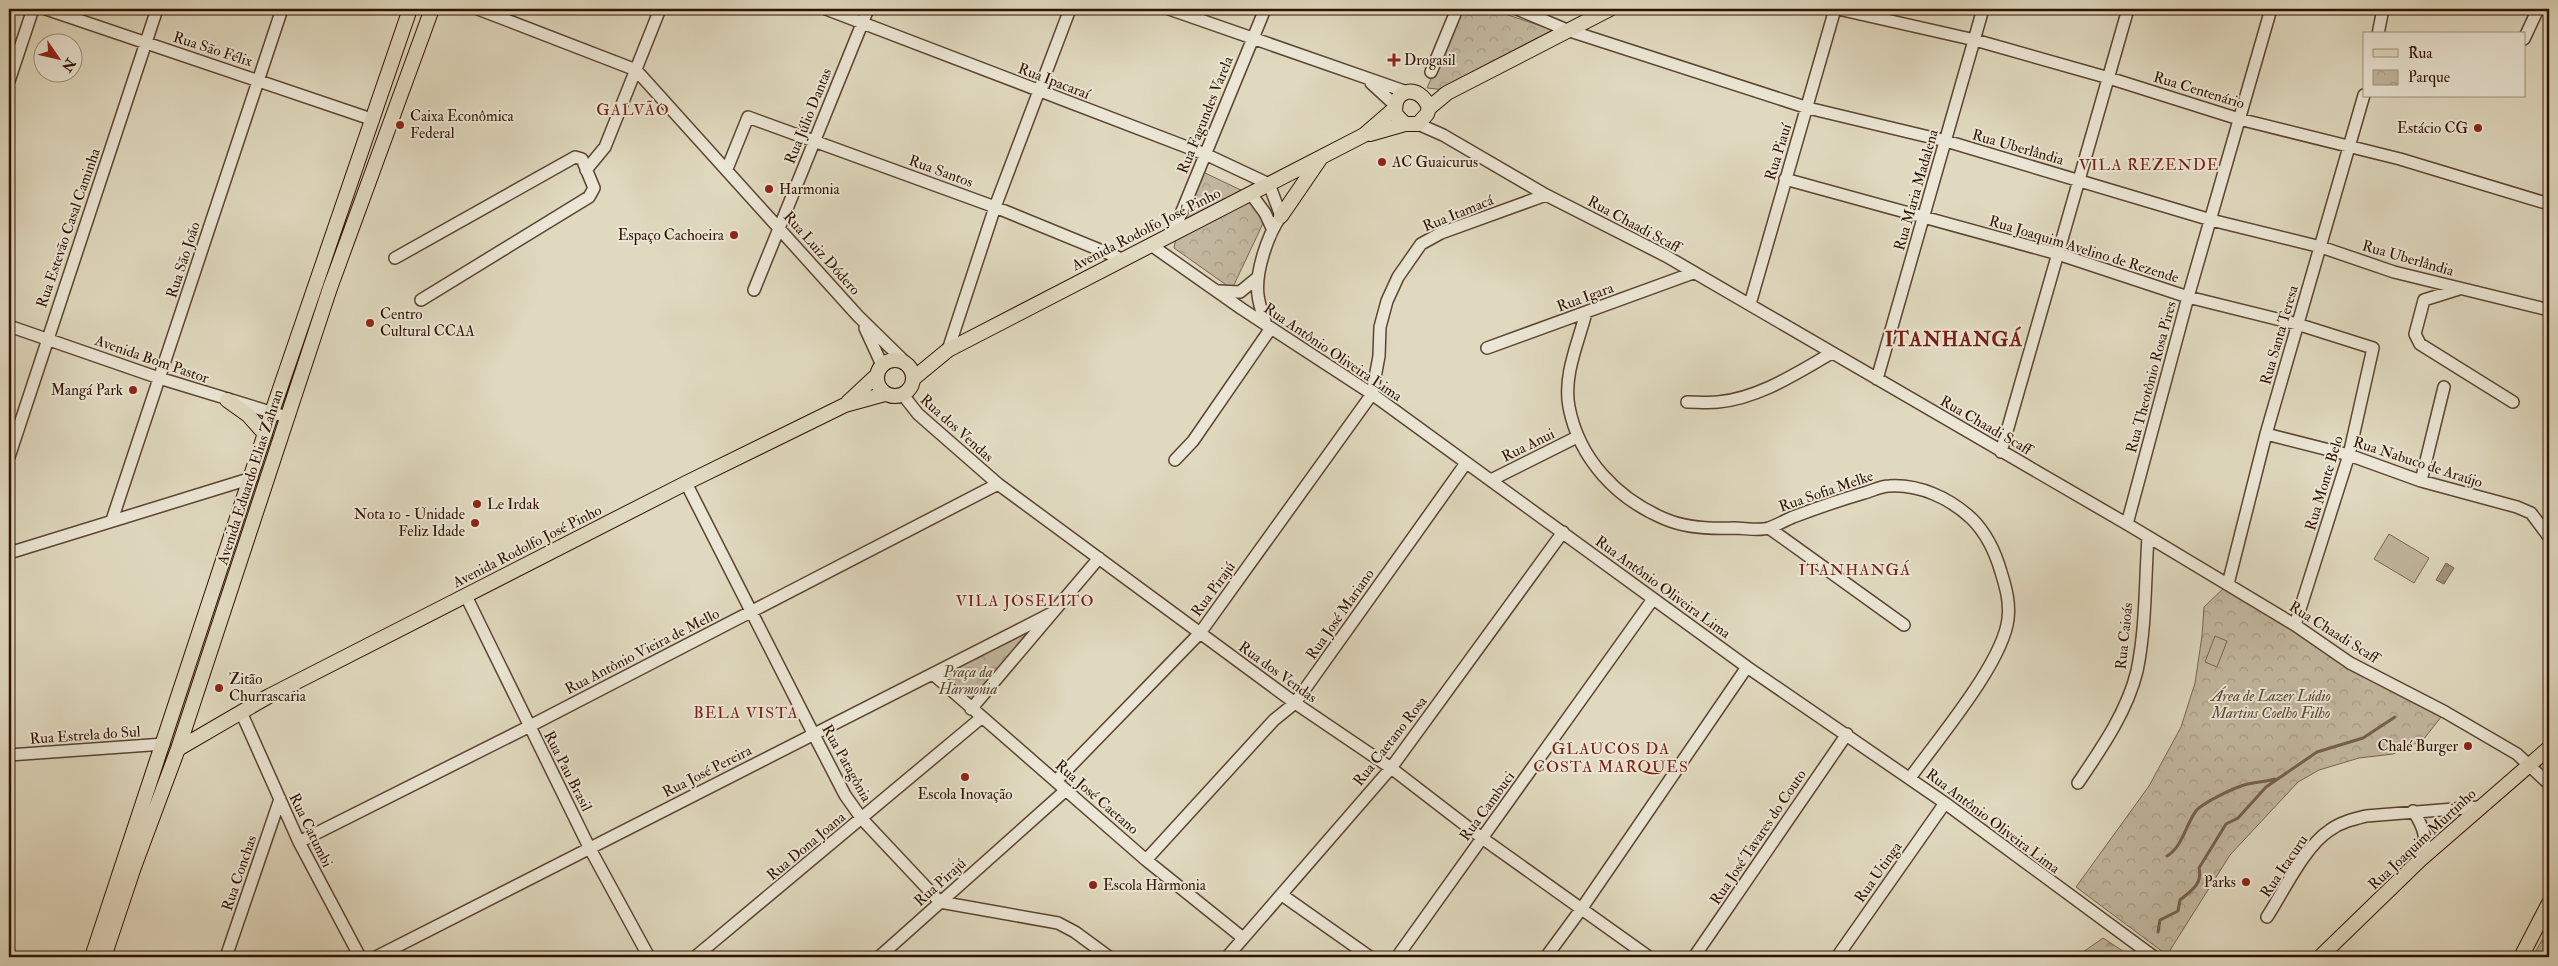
<svg xmlns="http://www.w3.org/2000/svg" width="2558" height="966" font-family="'IM FELL Double Pica',serif">
  <defs>
    <pattern id="grass-dots" width="8" height="8" patternUnits="userSpaceOnUse" patternTransform="scale(1.25)"><rect width="8" height="8" fill="#c2b79f"/><path d="M2 2h.1M6 6h.1" fill="none" stroke="#a79c87" stroke-width="1.8" stroke-linecap="round"/></pattern>
    <pattern id="forest-firs" width="22" height="20" patternUnits="userSpaceOnUse" patternTransform="scale(1.25)"><rect width="22" height="20" fill="#c2b79f"/><path d="M5 1l3.5 6h-7zM16 11l3.5 6h-7z" fill="#a79c87"/></pattern>
    <pattern id="park-crowns" width="20" height="18" patternUnits="userSpaceOnUse" patternTransform="scale(1.25)"><rect width="20" height="18" fill="#c2b79f"/><path d="M2 6a3 3 0 1 1 6 0M12 15a3 3 0 1 1 6 0" fill="none" stroke="#a79c87"/></pattern>
    <pattern id="water-ripples" width="26" height="14" patternUnits="userSpaceOnUse" patternTransform="scale(1.25)"><rect width="26" height="14" fill="#a4957e"/><path d="M2 4q2-2 4 0t4 0M15 11q2-2 4 0t4 0" fill="none" stroke="#867865"/></pattern>
  </defs>
  <rect width="100%" height="100%" fill="#e0d9bf"/>
  <filter id="stains"><feTurbulence type="fractalNoise" baseFrequency=".004" numOctaves="4"/><feColorMatrix values="0 0 0 0 .2 0 0 0 0 .09 0 0 0 0 .02 0 0 0 .5 -.17"/></filter>
  <radialGradient id="worn" r=".72"><stop offset=".6" stop-color="#630" stop-opacity="0"/><stop offset="1" stop-color="#630" stop-opacity=".3"/></radialGradient>
  <path fill="url(#grass-dots)" stroke="#786450" d="M2549,928V957H2533V956Z"/>
  <path fill="url(#forest-firs)" stroke="#786450" d="M2103,938L2132,957H2076Z"/>
  <path fill="url(#park-crowns)" stroke="#786450" d="M1462,9H1490L1553,30L1446,90L1427,88Z
    M1201,171L1247,193L1266,217L1232,289L1174,248L1178,227Z
    M2228,584L2445,712L2423,740L2393,754L2359,758L2319,770L2298,782L2230,855L2167,955L2076,887L2149,786L2181,727L2195,683L2202,636L2204,607Z
    M1040,623L970,704L942,677Z"/>
  <path fill="#c2b79f" stroke="#786450" d="M2389,534L2429,558L2414,583L2374,559Z
    M2215,636L2227,641L2217,667L2205,662Z"/>
  <path fill="url(#water-ripples)" stroke="#75614c" d="M2446,563L2454,568L2444,584L2436,580Z"/>
  <g fill="none" stroke-linecap="round" stroke-linejoin="round">
    <path stroke="#75614c" stroke-width="3" d="M2167,856C2183,846 2185,826 2196,811C2202,803 2234,788 2244,785C2254,782 2265,782 2275,779
      M2158,932L2160,920L2178,911L2180,900C2191,891 2203,884 2199,868L2226,824L2238,818L2266,787L2317,752L2363,738L2395,717
      M2547,957L2549,953"/>
    <g stroke="#5b4430" stroke-width="14">
      <path id="minor" d="M46,9L371,119
        M478,9L636,70L858,316L905,362
        M826,9L1205,154L1269,184L1281,216C1268,234 1255,272 1258,295C1259,305 1263,315 1266,325
        M1169,9L1407,92
        M1517,9L1567,30L1808,108L1946,141L2211,220L2321,247L2394,272L2549,310
        M1838,9L1975,40L2109,78L2239,119L2400,159L2549,204
        M2378,34L2383,9
        M2524,39L2538,9
        M1431,72L1457,9
        M9,81L33,9
        M1371,83L1395,105
        M1418,124L1443,135L1546,195L1666,256L2127,524L2295,625L2350,663L2445,712L2517,754L2549,784
        M727,169L748,117L995,207L1122,259
        M586,170L605,147L660,9
        M1785,179L2058,254L2188,297L2297,324L2373,348L2349,455L2295,625
        M1251,194L1265,213L1272,228
        M1173,233L1265,9
        M1151,245L1242,309L1372,394L1747,667L1945,803L2154,957
        M395,258L575,157L582,159L594,188L589,197L421,300
        M2459,289L2424,300L2415,334L2420,344L2513,402
        M754,290L868,9
        M1219,291L1240,292L1257,278
        M1750,304L1835,9
        M1586,313C1578,343 1563,376 1569,407C1579,459 1617,499 1665,519C1686,528 1712,529 1734,528C1745,528 1759,531 1769,528C1777,525 1786,520 1793,517C1817,508 1840,500 1864,493C1872,491 1881,486 1889,486C1919,484 1950,498 1972,519C1987,534 1995,551 2001,572C2006,588 2010,602 2008,619C2003,663 1937,740 1910,778
        M9,326L159,378L287,417
        M865,328L882,365
        M1487,348L1693,273
        M948,350L995,207L1070,9
        M1877,379L1983,9
        M903,395L918,414L998,484L1295,703L1391,768L1482,838L1649,957
        M1687,402C1697,402 1708,403 1718,402C1759,398 1795,374 1830,354
        M2266,434L2349,455L2421,481L2517,507L2531,513L2549,537
        M2001,452L2128,9
        M9,457L157,9
        M1175,460L1193,441L1271,328
        M1491,480L1577,437
        M2421,481L2444,387
        M686,483L814,735L845,795L862,819L940,902L1058,923L1075,932L1109,957
        M112,520L282,9
        M2127,524L2188,297L2271,9
        M1769,528L1904,625
        M9,553L252,478
        M2228,584L2266,434L2364,95
        M466,596L589,847L649,957
        M934,675L1146,860L1243,938
        M971,709L1099,558
        M241,712L299,842L360,957
        M9,755L164,744
        M1056,781L1200,633L1372,394L1379,356L1380,327L1387,301L1398,277L1421,244L1441,233L1546,195
        M2078,783C2101,749 2127,712 2137,671C2146,628 2145,581 2148,537
        M2413,811C2424,827 2429,841 2420,860
        M299,842L528,727L998,484
        M1146,860L1274,720L1295,703L1466,463
        M1282,895L1370,957
        M2267,917C2284,891 2304,847 2330,830C2341,822 2354,819 2366,816L2479,807
        M226,957L280,799
        M376,957L1052,613
        M695,957L981,718
        M879,957L1066,790
        M1227,957L1391,768L1563,532
        M1397,957L1653,599
        M1546,957L1582,908L1747,667
        M1694,957L1847,734
        M1837,957L1945,803"/>
    </g>
    <g stroke="#2f1200" stroke-width="16">
      <path id="major" d="M1429,108L1447,93L1610,9
        M1370,134L1405,124H1418L1427,114L1429,108C1420,82 1390,89 1396,115L1405,124
        M1281,216L1320,159
        M877 378a18 18 0 1 1 36 0a18 18 0 1 1-36 0Z
        M914,378L948,350L1364,135L1394,109
        M227,400L248,415L265,434
        M848,402L877,375
        M178,749L269,696L686,483L845,405L885,394
        M92,957L272,412L410,9
        M104,957L134,867L178,749L330,288L432,9
        M2320,957L2420,860L2549,748
        M2521,957L2549,903"/>
    </g>
    <use href="#minor" stroke="#ebe6d5" stroke-width="11"/>
    <use href="#major" stroke="#e0d9bf" stroke-width="14"/>
  </g>
  <g fill="#8f2418" stroke="#ebe6d5" stroke-width="2">
    <path d="M1391.5 52.5h5v5h5v5h-5v5h-5v-5h-5v-5h5z"/>
    <circle cx="400" cy="125" r="5"/>
    <circle cx="2478" cy="128" r="5"/>
    <circle cx="1382" cy="162" r="5"/>
    <circle cx="769" cy="189" r="5"/>
    <circle cx="734" cy="235" r="5"/>
    <circle cx="370" cy="323" r="5"/>
    <circle cx="133" cy="390" r="5"/>
    <circle cx="477" cy="504" r="5"/>
    <circle cx="475" cy="523" r="5"/>
    <circle cx="219" cy="688" r="5"/>
    <circle cx="2468" cy="746" r="5"/>
    <circle cx="965" cy="777" r="5"/>
    <circle cx="2246" cy="882" r="5"/>
    <circle cx="1093" cy="885" r="5"/>
  </g>
  <g text-anchor="middle" stroke-width="4" stroke-linejoin="round" paint-order="stroke">
    <g font-size="15" fill="#2f1200" stroke="#ebe6d5">
      <text transform="translate(213 49) rotate(18)" y="5">Rua São Félix</text>
      <text transform="translate(1054 81) rotate(21)" y="5">Rua Ipacaraí</text>
      <text transform="translate(2199 90) rotate(17)" y="5">Rua Centenário</text>
      <text transform="translate(1205 115) rotate(-68)" y="5">Rua Fagundes Varela</text>
      <text transform="translate(808 116) rotate(-68)" y="5">Rua Júlio Dantas</text>
      <text transform="translate(2018 147) rotate(16)" y="5">Rua Uberlândia</text>
      <text transform="translate(1778 152) rotate(-73)" y="5">Rua Piauí</text>
      <text transform="translate(941 171) rotate(20)" y="5">Rua Santos</text>
      <text transform="translate(1916 190) rotate(-74)" y="5">Rua Maria Madalena</text>
      <text transform="translate(1458 213) rotate(-22)" y="5">Rua Itamacá</text>
      <text transform="translate(1634 224) rotate(28)" y="5">Rua Chaadi Scaff</text>
      <text transform="translate(68 228) rotate(-71)" y="5">Rua Estevão Casal Caminha</text>
      <text transform="translate(1146 229) rotate(-27)" y="5">Avenida Rodolfo José Pinho</text>
      <text transform="translate(2084 249) rotate(17)" y="5">Rua Joaquim Avelino de Rezende</text>
      <text transform="translate(822 253) rotate(48)" y="5">Rua Luiz Dódero</text>
      <text transform="translate(2408 258) rotate(16)" y="5">Rua Uberlândia</text>
      <text transform="translate(183 260) rotate(-72)" y="5">Rua São João</text>
      <text transform="translate(1585 297) rotate(-20)" y="5">Rua Igara</text>
      <text transform="translate(2279 335) rotate(-74)" y="5">Rua Santa Teresa</text>
      <text transform="translate(1333 352) rotate(34)" y="5">Rua Antônio Oliveira Lima</text>
      <text transform="translate(152 359) rotate(19)" y="5">Avenida Bom Pastor</text>
      <text transform="translate(2151 377) rotate(-75)" y="5">Rua Theotônio Rosa Pires</text>
      <text transform="translate(1986 425) rotate(30)" y="5">Rua Chaadi Scaff</text>
      <text transform="translate(957 428) rotate(42)" y="5">Rua dos Vendas</text>
      <text transform="translate(1528 445) rotate(-26)" y="5">Rua Anui</text>
      <text transform="translate(2418 462) rotate(18)" y="5">Rua Nabuco de Araújo</text>
      <text transform="translate(250 477) rotate(-72)" y="5">Avenida Eduardo Elias Zahran</text>
      <text transform="translate(2324 483) rotate(-73)" y="5">Rua Monte Belo</text>
      <text transform="translate(1826 491) rotate(-19)" y="5">Rua Sofia Melke</text>
      <text transform="translate(527 546) rotate(-27)" y="5">Avenida Rodolfo José Pinho</text>
      <text transform="translate(1663 587) rotate(36)" y="5">Rua Antônio Oliveira Lima</text>
      <text transform="translate(1213 589) rotate(-54)" y="5">Rua Pirajú</text>
      <text transform="translate(1340 614) rotate(-55)" y="5">Rua José Mariano</text>
      <text transform="translate(2334 632) rotate(32)" y="5">Rua Chaadi Scaff</text>
      <text transform="translate(2124 636) rotate(-84)" y="5">Rua Caioás</text>
      <text transform="translate(642 651) rotate(-27)" y="5">Rua Antônio Vieira de Mello</text>
      <text transform="translate(1278 672) rotate(36)" y="5">Rua dos Vendas</text>
      <text transform="translate(85 735) rotate(-4)" y="5">Rua Estrela do Sul</text>
      <text transform="translate(1390 741) rotate(-52)" y="5">Rua Caetano Rosa</text>
      <text transform="translate(847 763) rotate(61)" y="5">Rua Patagônia</text>
      <text transform="translate(568 771) rotate(63)" y="5">Rua Pau Brasil</text>
      <text transform="translate(707 771) rotate(-27)" y="5">Rua José Pereira</text>
      <text transform="translate(1097 797) rotate(41)" y="5">Rua José Caetano</text>
      <text transform="translate(1487 806) rotate(-54)" y="5">Rua Cambuci</text>
      <text transform="translate(1993 821) rotate(37)" y="5">Rua Antônio Oliveira Lima</text>
      <text transform="translate(311 830) rotate(64)" y="5">Rua Catumbi</text>
      <text transform="translate(1758 837) rotate(-56)" y="5">Rua José Tavares do Couto</text>
      <text transform="translate(2422 839) rotate(-43)" y="5">Rua Joaquim Murtinho</text>
      <text transform="translate(806 846) rotate(-40)" y="5">Rua Dona Joana</text>
      <text transform="translate(2284 866) rotate(-56)" y="5">Rua Itacuru</text>
      <text transform="translate(1878 872) rotate(-55)" y="5">Rua Utinga</text>
      <text transform="translate(239 873) rotate(-71)" y="5">Rua Conchas</text>
      <text transform="translate(940 882) rotate(-42)" y="5">Rua Pirajú</text>
    </g>
    <g font-size="15" fill="#2f1200" stroke="#ebe6d5" text-anchor="start">
      <text x="1404" y="65">Drogasil</text>
      <text x="410" y="121">Caixa Econômica<tspan x="410" dy="17">Federal</tspan></text>
      <text x="2468" y="133" text-anchor="end">Estácio CG</text>
      <text x="1392" y="167">AC Guaicurus</text>
      <text x="779" y="194">Harmonia</text>
      <text x="724" y="240" text-anchor="end">Espaço Cachoeira</text>
      <text x="380" y="319">Centro<tspan x="380" dy="17">Cultural CCAA</tspan></text>
      <text x="123" y="395" text-anchor="end">Mangá Park</text>
      <text x="487" y="509">Le Irdak</text>
      <text x="465" y="519" text-anchor="end">Nota 10 - Unidade<tspan x="465" dy="17">Feliz Idade</tspan></text>
      <text x="229" y="684">Zitão<tspan x="229" dy="17">Churrascaria</tspan></text>
      <text x="2458" y="751" text-anchor="end">Chalé Burger</text>
      <text x="965" y="799" text-anchor="middle">Escola Inovação</text>
      <text x="2236" y="887" text-anchor="end">Parks</text>
      <text x="1103" y="890">Escola Harmonia</text>
    </g>
    <g font-size="15" font-style="italic" fill="#5b4430" stroke="#ebe6d5">
      <text x="968" y="677">Praça da<tspan x="968" dy="17">Harmonia</tspan></text>
      <text x="2271" y="701">Área de Lazer Lúdio<tspan x="2271" dy="17">Martins Coelho Filho</tspan></text>
    </g>
    <g font-size="16" letter-spacing="1" fill="#7a1f14" stroke="#ebe6d5">
      <text x="633" y="115">GALVÃO</text>
      <text x="2149" y="170">VILA REZENDE</text>
      <text x="1855" y="575">ITANHANGÁ</text>
      <text x="1025" y="606">VILA JOSELITO</text>
      <text x="746" y="718">BELA VISTA</text>
      <text x="1611" y="754">GLAUCOS DA<tspan x="1611" dy="18">COSTA MARQUES</tspan></text>
    </g>
    <g font-size="20" font-weight="bold" letter-spacing="1" fill="#7a1f14" stroke="#ebe6d5">
      <text x="1954" y="346">ITANHANGÁ</text>
    </g>
  </g>
  <rect width="2558" height="966" fill="none" stroke="#e0d9bf" stroke-width="30"/>
  <rect x="10" y="10" width="2538" height="946" fill="none" stroke="#2f1200" stroke-width="2.5"/>
  <rect x="15" y="15" width="2528" height="936" fill="none" stroke="#2f1200"/>
  <rect x="2363" y="32" width="162" height="65" fill="#ebe6d5" stroke="#a09180"/>
  <rect x="2373" y="49" width="25" height="8" fill="#e0d9bf" stroke="#a09180"/>
  <text x="2408" y="58" font-size="15" fill="#2f1200">Rua</text>
  <rect x="2373" y="70" width="25" height="15" fill="url(#park-crowns)" stroke="#a09180"/>
  <text x="2408" y="82" font-size="15" fill="#2f1200">Parque</text>
  <g transform="translate(58 58) rotate(124)"><circle r="24" fill="#ebe6d5" stroke="#a09180"/>
  <path d="M0-4L9 19L0 12L-9 19Z" fill="#8f2418"/>
  <text y="-8" font-size="14" font-weight="bold" text-anchor="middle" fill="#2f1200">N</text>
  </g>
  <rect width="100%" height="100%" filter="url(#stains)"/>
  <rect width="100%" height="100%" fill="url(#worn)"/>
</svg>
